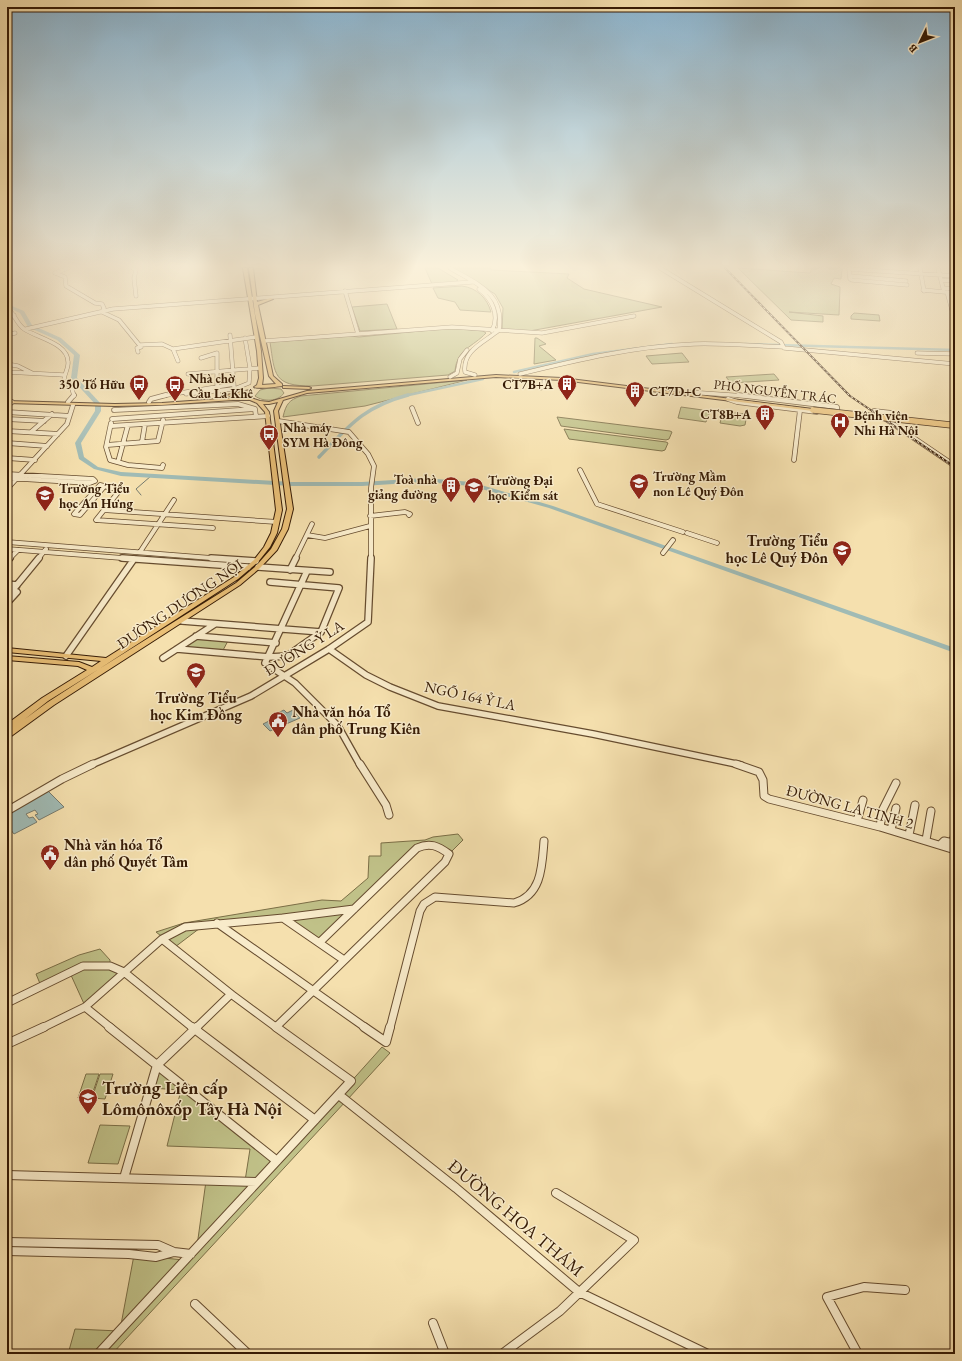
<svg xmlns="http://www.w3.org/2000/svg" width="962" height="1361" font-family="'EB Garamond',serif">
  <rect width="100%" height="100%" fill="#f5e0ae"/>
  <filter id="stains"><feTurbulence type="fractalNoise" baseFrequency=".005" numOctaves="4"/><feColorMatrix values="0 0 0 0 .2 0 0 0 0 .09 0 0 0 0 .02 0 0 0 .5 -.17"/></filter>
  <radialGradient id="worn" r=".72"><stop offset=".6" stop-color="#630" stop-opacity="0"/><stop offset="1" stop-color="#630" stop-opacity=".3"/></radialGradient>
  <path fill="#c0c188" stroke="#7b6e46" d="M425,268H438L458,280L455,282L432,284Z
    M453,268H491V270L569,274L567,278L584,289L662,307L524,332L502,330L503,308L495,294Z
    M738,268L810,273L812,268H842L841,279L834,278L831,284L840,287L839,315L789,312L823,316V322L791,320Z
    M462,286C477,288 487,298 491,312L460,310L455,302L438,298L433,288Z
    M387,304L397,329L360,331L352,307Z
    M854,313L879,315L880,321L851,319V316Z
    M451,328L483,331L486,333C473,347 457,349 455,371L448,375L312,386C273,386 275,375 270,342L350,336L359,337Z
    M535,338H537L546,344L539,346L556,360L534,364Z
    M682,353L689,362L652,364L646,356Z
    M774,374L779,380L731,383L726,377Z
    M467,380L365,406L283,417C286,404 289,400 301,396Z
    M269,388L281,389L284,393C278,402 263,402 255,396L260,390Z
    M681,407L710,411L706,422L678,418Z
    M723,412L747,414L745,425L740,426L720,423Z
    M557,417L670,431L672,432L669,439L666,440L561,426Z
    M564,429L666,442L668,443L665,450L662,451L569,439Z
    M196,636L229,639L222,652L178,648Z
    M458,834L463,840L449,854L423,843L353,908L204,925L175,947L156,932L184,923L322,900L341,901L368,878L369,856H381V843L425,840L433,837Z
    M354,909L320,942L283,918Z
    M100,949L110,960V966L82,965L41,986L36,974L79,955Z
    M82,966L109,967L123,972L85,1006L70,973Z
    M382,1047L390,1053L347,1100L339,1095Z
    M158,1066L276,1161L257,1181H245L250,1149L167,1146L181,1090L151,1088Z
    M86,1074H99L91,1098H78Z
    M100,1074H113L105,1099L92,1098Z
    M339,1095L346,1101L112,1354H99Z
    M100,1125L130,1126L118,1164L88,1163Z
    M206,1181L256,1182L197,1246Z
    M134,1255L184,1260L120,1330Z
    M75,1329L119,1331L97,1354H68Z"/>
  <path fill="#a0bbb5" stroke="#767b6f" d="M284,710L287,713L293,710L300,718L270,731L263,724L273,719L271,716Z
    M46,789L64,807L39,820L35,815L38,814L35,810L26,814L29,818L33,817L37,822L14,834L7,825V811Z"/>
  <g fill="none" stroke-linecap="round" stroke-linejoin="round">
    <path stroke="#767b6f" stroke-width="1" d="M141,495L136,489L151,476"/>
    <path stroke="#a0bbb5" stroke-width="2.5" d="M745,344L955,350
      M514,372L593,354L672,344
      M404,396L483,379"/>
    <path stroke="#a0bbb5" stroke-width="3.5" d="M319,457C349,426 363,407 408,395"/>
    <path fill="#a0bbb5" fill-rule="evenodd" d="M7,304L24,311L32,325L61,338L80,355L77,378L101,404V411L81,443L84,457L98,467L121,472L292,482H362L425,478L471,482L553,506L955,648V653L549,508L471,486L425,482L362,486H292L121,476L94,469L79,459L75,443L95,411V404L71,378L74,355L57,340L28,327L20,313L7,307Z"/>
    <g stroke="#664c2f" stroke-width="4.5">
      <path id="minor-far4" d="M133,268L136,270L134,278L136,296
        M450,268C477,284 505,293 499,330C485,342 462,350 465,372L475,375
        M660,268L781,342L784,348L955,364
        M920,268L924,291
        M938,268L944,292
        M7,271L13,268
        M55,273L65,277L66,286L95,303L102,304L104,308L102,312L119,320L141,347L137,348L138,352
        M55,273L68,268
        M850,276L906,281
        M941,280L955,281
        M907,285L852,280L850,279L849,269L955,276
        M943,288L955,289
        M479,289C492,299 500,315 492,331
        M923,290L955,293
        M345,291L358,334
        M947,292L955,321
        M7,308C15,314 16,323 24,329C37,338 68,343 68,362C69,368 64,374 64,380L72,389L74,396
        M7,318L14,315
        M26,329L113,309L472,282
        M7,335L15,333
        M230,335L234,387
        M264,341L452,327L542,333L634,316
        M140,345L162,344L173,349L178,361
        M173,349L256,337
        M917,353L955,354
        M201,358L217,353V386L219,396
        M7,364L18,366L32,373
        M7,372L64,375
        M188,374L260,368
        M520,374C577,360 636,346 694,344C724,343 754,346 783,347
        M450,377L457,373L460,359L467,350
        M541,388L544,386V381
        M688,392L746,396
        M186,394L234,389L249,383L250,368L245,338
        M162,396L234,384"/>
    </g>
    <g stroke="#664c2f" stroke-width="5.5">
      <path id="minor-far3" d="M738,395L837,407L838,414H836
        M728,399L737,402L817,412
        M68,402L74,395
        M149,402L151,399L166,395
        M7,406L12,402
        M412,408L418,423
        M114,410L238,404L255,409L256,417
        M7,412L69,416
        M892,413L874,411L955,466
        M7,419L44,421
        M112,419L254,409
        M278,421L349,432L368,454L374,466L371,488V559
        M111,423L106,447L110,460L128,465L162,468L163,465
        M111,426L268,416
        M7,431L58,434
        M31,432L52,414
        M142,442L145,424
        M7,443L47,446
        M107,445L158,441L163,420
        M7,458L35,460
        M794,460L800,410
        M118,462L128,425
        M580,470L597,504L683,532
        M7,474L93,479L95,481L90,483L7,478
        M7,489L67,424L73,405
        M104,510L277,522
        M370,516L405,512L410,514L409,515
        M96,520L120,490L100,485L74,514L80,515L103,488
        M96,520L213,528
        M687,533L717,543
        M307,535L325,538L370,526
        M7,542L224,559
        M7,549L135,559
        M140,552L174,500
        M663,553L673,540
        M9,559L18,550
        M38,559L46,549
        M295,559L312,524"/>
    </g>
    <g stroke="#664c2f" stroke-width="8">
      <path id="minor-far2" d="M122,558L248,567
        M211,558L256,561
        M7,561L10,558
        M258,567L330,572
        M290,570L296,558
        M307,571L265,663L295,683L338,726L360,765
        M7,584L17,585
        M7,597L39,558
        M7,603L17,592
        M182,621L321,632
        M196,636L276,643
        M177,649L269,657L287,656L321,632L339,588L270,582
        M329,649L366,675L390,687L438,706L593,734L741,765
        M66,656L134,559
        M163,658L215,624
        M91,765L251,696L329,649L368,622L371,558"/>
    </g>
    <g stroke="#664c2f" stroke-width="9">
      <path id="minor-far1" d="M360,764L386,805L389,815
        M736,764L759,772L763,780L764,796L769,799L880,827L955,850
        M7,811L62,779L93,764
        M857,821L863,800
        M880,827L883,809L896,783
        M891,830L896,808
        M909,835L915,805
        M926,840L931,811
        M940,845L944,841L953,843L955,833
        M283,918L354,909
        M217,923L366,1028
        M162,939L185,927L283,918L344,960
        M7,1003L83,966H110L124,972L193,1028
        M85,1007L111,1028
        M276,1027L445,862L449,854C438,846 430,842 417,848L320,942
        M42,1028L85,1007L162,939L231,994L277,1028
        M196,1028L231,994
        M390,1028L420,911L424,904L435,897L514,903C542,895 542,866 544,841"/>
    </g>
    <g stroke="#664c2f" stroke-width="10">
      <path id="minor" d="M109,1027L277,1161
        M192,1027L315,1120
        M364,1027L386,1042L390,1027
        M7,1044L44,1027
        M339,1095L456,1188L579,1292L708,1354
        M7,1175L257,1182
        M124,1178L157,1065L197,1027
        M7,1242L158,1245L174,1252L191,1254
        M7,1251L129,1254L156,1257L174,1252
        M195,1304L248,1354
        M433,1323L445,1354
        M98,1354L351,1081L276,1027
        M502,1354L560,1311L634,1240L556,1193
        M858,1354L827,1297L864,1287L905,1290"/>
    </g>
    <g stroke="#361b05" stroke-width="2">
      <path id="major" d="M243,268H247L261,351L263,378L262,385L276,384L269,376L255,314L249,268H253L257,302L271,298L273,299L258,305L273,376L282,384V386C275,387 258,389 254,387L257,385L259,378L257,351Z
        M496,375L562,378L813,409L815,410L813,411L562,380L496,377L307,393L283,400L278,411L293,509L288,529L277,550L260,568L240,585L54,705L10,737H7V731L9,730H7V724L42,698L87,670L78,666L7,660V656L79,662L92,667L101,661L7,652V648L106,658L234,577L254,560L264,547L271,533L276,510L265,412L257,403L250,400H233L162,405L115,406L7,403V401L115,404L162,403L233,398H251L260,401L269,402L307,391ZM278,402L274,411L287,509L282,529L271,549L256,566L236,583L48,701L25,719L48,702L238,579L258,562L270,547L277,533L282,510L269,412L263,404H269Z
        M283,386L309,387L311,388L309,389L285,388H283Z
        M250,390L252,391V392L229,396L227,395Z"/>
    </g>
    <use href="#minor-far4" stroke="#f8ebca" stroke-width="3.5"/>
    <use href="#minor-far3" stroke="#f8ebca" stroke-width="4"/>
    <use href="#minor-far2" stroke="#f8ebca" stroke-width="5.5"/>
    <use href="#minor-far1" stroke="#f8ebca" stroke-width="7"/>
    <use href="#minor" stroke="#f8ebca" stroke-width="8"/>
    <use href="#major" fill="#eac077" fill-rule="evenodd"/>
    <g stroke="#361b05" stroke-width="2">
      <path id="rail" d="M725,268L850,396L955,467"/>
    </g>
    <use href="#rail" stroke="#f8ebca" stroke-width="1" stroke-dasharray="2.5" stroke-linecap="butt"/>
    <g stroke="#361b05" stroke-width="7" stroke-linecap="butt">
      <path id="major-bridge" d="M813,410L951,425"/>
    </g>
    <use href="#major-bridge" stroke="#eac077" stroke-width="5.5"/>
  </g>
  <linearGradient id="sky" x2="0" y2="1"><stop stop-color="#8bb7d4"/><stop offset="0.58" stop-color="#faf1db"/><stop offset="1" stop-color="#faf1db" stop-opacity="0"/></linearGradient>
  <rect width="962" height="459" fill="url(#sky)"/>
  <defs>
    <g id="bus-pin" transform="scale(1)"><path d="M0 17L-7.5 6A9.5 9.5 0 1 1 7.5 6Z" fill="#8f2418" stroke="#f8ebca"/><path d="M-5-6H5V4H4V6H2V4H-2V6H-4V4H-5ZM-3.5-4V0h7V-4ZM-3.5 1.2v1.5H-2V1.2ZM2 1.2v1.5H3.5V1.2Z" fill="#fff"/></g>
    <g id="building-pin" transform="scale(1)"><path d="M0 17L-7.5 6A9.5 9.5 0 1 1 7.5 6Z" fill="#8f2418" stroke="#f8ebca"/><path d="M-4-6H4V6H1V3H-1V6H-4ZM-2.5-4.3h1.7v1.8h-1.7ZM.8-4.3h1.7v1.8H.8ZM-2.5-1h1.7V.8h-1.7ZM.8-1h1.7V.8H.8Z" fill="#fff"/></g>
    <g id="hospital-pin" transform="scale(1)"><path d="M0 17L-7.5 6A9.5 9.5 0 1 1 7.5 6Z" fill="#8f2418" stroke="#f8ebca"/><path d="M-5-5h3v3.5h4V-5h3V5h-3V1.5h-4V5h-3Z" fill="#fff"/></g>
    <g id="school-pin" transform="scale(1)"><path d="M0 17L-7.5 6A9.5 9.5 0 1 1 7.5 6Z" fill="#8f2418" stroke="#f8ebca"/><path d="M0-5L7-2L0 1L-7-2ZM-4 1L0 2.5L4 1V4Q0 6-4 4Z" fill="#fff"/></g>
    <g id="university-pin" transform="scale(1)"><path d="M0 17L-7.5 6A9.5 9.5 0 1 1 7.5 6Z" fill="#8f2418" stroke="#f8ebca"/><path d="M0-5L7-2L0 1L-7-2ZM-4 1L0 2.5L4 1V4Q0 6-4 4Z" fill="#fff"/></g>
    <g id="civic-pin" transform="scale(1)"><path d="M0 17L-7.5 6A9.5 9.5 0 1 1 7.5 6Z" fill="#8f2418" stroke="#f8ebca"/><path d="M-.6-6.5H3V-4.5H.6V-3L4-1V1h2V6H-6V1h2V-1L-.6-3ZM-1.2 2.5V6h2.4V2.5Z" fill="#fff"/></g>
  </defs>
  <g fill-rule="evenodd">
    <use href="#bus-pin" x="139" y="384"/>
    <use href="#building-pin" x="567" y="384"/>
    <use href="#bus-pin" x="175" y="385"/>
    <use href="#building-pin" x="635" y="391"/>
    <use href="#building-pin" x="765" y="414"/>
    <use href="#hospital-pin" x="840" y="422"/>
    <use href="#bus-pin" x="269" y="434"/>
    <use href="#school-pin" x="639" y="483"/>
    <use href="#building-pin" x="451" y="486"/>
    <use href="#university-pin" x="474" y="487"/>
    <use href="#school-pin" x="45" y="495"/>
    <use href="#school-pin" x="842" y="550"/>
    <use href="#school-pin" x="196" y="672"/>
    <use href="#civic-pin" x="278" y="721"/>
    <use href="#civic-pin" x="50" y="854"/>
    <use href="#school-pin" x="88" y="1098"/>
  </g>
  <g text-anchor="middle" stroke-width="3" stroke-linejoin="round" paint-order="stroke">
    <g font-size="13" font-weight="bold" fill="#361b05" stroke="#f8ebca" text-anchor="start">
      <text x="189" y="383">Nhà chờ<tspan x="189" dy="15">Cầu La Khê</tspan></text>
      <text x="125" y="389" text-anchor="end">350 Tố Hữu</text>
      <text x="553" y="389" text-anchor="end">CT7B+A</text>
      <text x="649" y="396">CT7D+C</text>
      <text x="751" y="419" text-anchor="end">CT8B+A</text>
      <text x="854" y="420">Bệnh viện<tspan x="854" dy="15">Nhi Hà Nội</tspan></text>
      <text x="283" y="432">Nhà máy<tspan x="283" dy="15">SYM Hà Đông</tspan></text>
      <text x="653" y="481">Trường Mầm<tspan x="653" dy="15">non Lê Quý Đôn</tspan></text>
      <text x="437" y="484" text-anchor="end">Toà nhà<tspan x="437" dy="15">giảng đường</tspan></text>
      <text x="488" y="485">Trường Đại<tspan x="488" dy="15">học Kiểm sát</tspan></text>
      <text x="59" y="493">Trường Tiểu<tspan x="59" dy="15">học An Hưng</tspan></text>
    </g>
    <g font-size="13" fill="#361b05" stroke="#f8ebca">
      <text transform="translate(775 391) rotate(7)" y="5">PHỐ NGUYỄN TRÁC</text>
    </g>
    <g font-size="15" font-weight="bold" fill="#361b05" stroke="#f8ebca" text-anchor="start">
      <text x="828" y="546" text-anchor="end">Trường Tiểu<tspan x="828" dy="17">học Lê Quý Đôn</tspan></text>
      <text x="196" y="703" text-anchor="middle">Trường Tiểu<tspan x="196" dy="17">học Kim Đồng</tspan></text>
      <text x="292" y="717">Nhà văn hóa Tổ<tspan x="292" dy="17">dân phố Trung Kiên</tspan></text>
      <text x="64" y="850">Nhà văn hóa Tổ<tspan x="64" dy="17">dân phố Quyết Tâm</tspan></text>
    </g>
    <g font-size="15" fill="#361b05" stroke="#f8ebca">
      <text transform="translate(180 604) rotate(-34)" y="5">ĐƯỜNG DƯƠNG NỘI</text>
      <text transform="translate(304 648) rotate(-32)" y="5">ĐƯỜNG Ỷ LA</text>
      <text transform="translate(470 696) rotate(12)" y="5">NGÕ 164 Ỷ LA</text>
      <text transform="translate(850 807) rotate(15)" y="5">ĐƯỜNG LA TINH 2</text>
    </g>
    <g font-size="18" font-weight="bold" fill="#361b05" stroke="#f8ebca" text-anchor="start">
      <text x="102" y="1094">Trường Liên cấp<tspan x="102" dy="21">Lômônôxốp Tây Hà Nội</tspan></text>
    </g>
    <g font-size="18" fill="#361b05" stroke="#f8ebca">
      <text transform="translate(516 1218) rotate(40)" y="6">ĐƯỜNG HOA THÁM</text>
    </g>
  </g>
  <rect width="962" height="1361" fill="none" stroke="#f5e0ae" stroke-width="24"/>
  <rect x="8" y="8" width="946" height="1345" fill="none" stroke="#361b05" stroke-width="2"/>
  <rect x="12" y="12" width="938" height="1337" fill="none" stroke="#361b05"/>
  <g transform="translate(920 42) rotate(227)" stroke="#f8ebca" stroke-width="3" paint-order="stroke">
  <path d="M0-3L7 15L0 10L-7 15Z" fill="#361b05"/>
  <text y="-6" font-size="11" font-weight="bold" text-anchor="middle" fill="#361b05">B</text>
  </g>
  <rect width="100%" height="100%" filter="url(#stains)"/>
  <rect width="100%" height="100%" fill="url(#worn)"/>
</svg>
